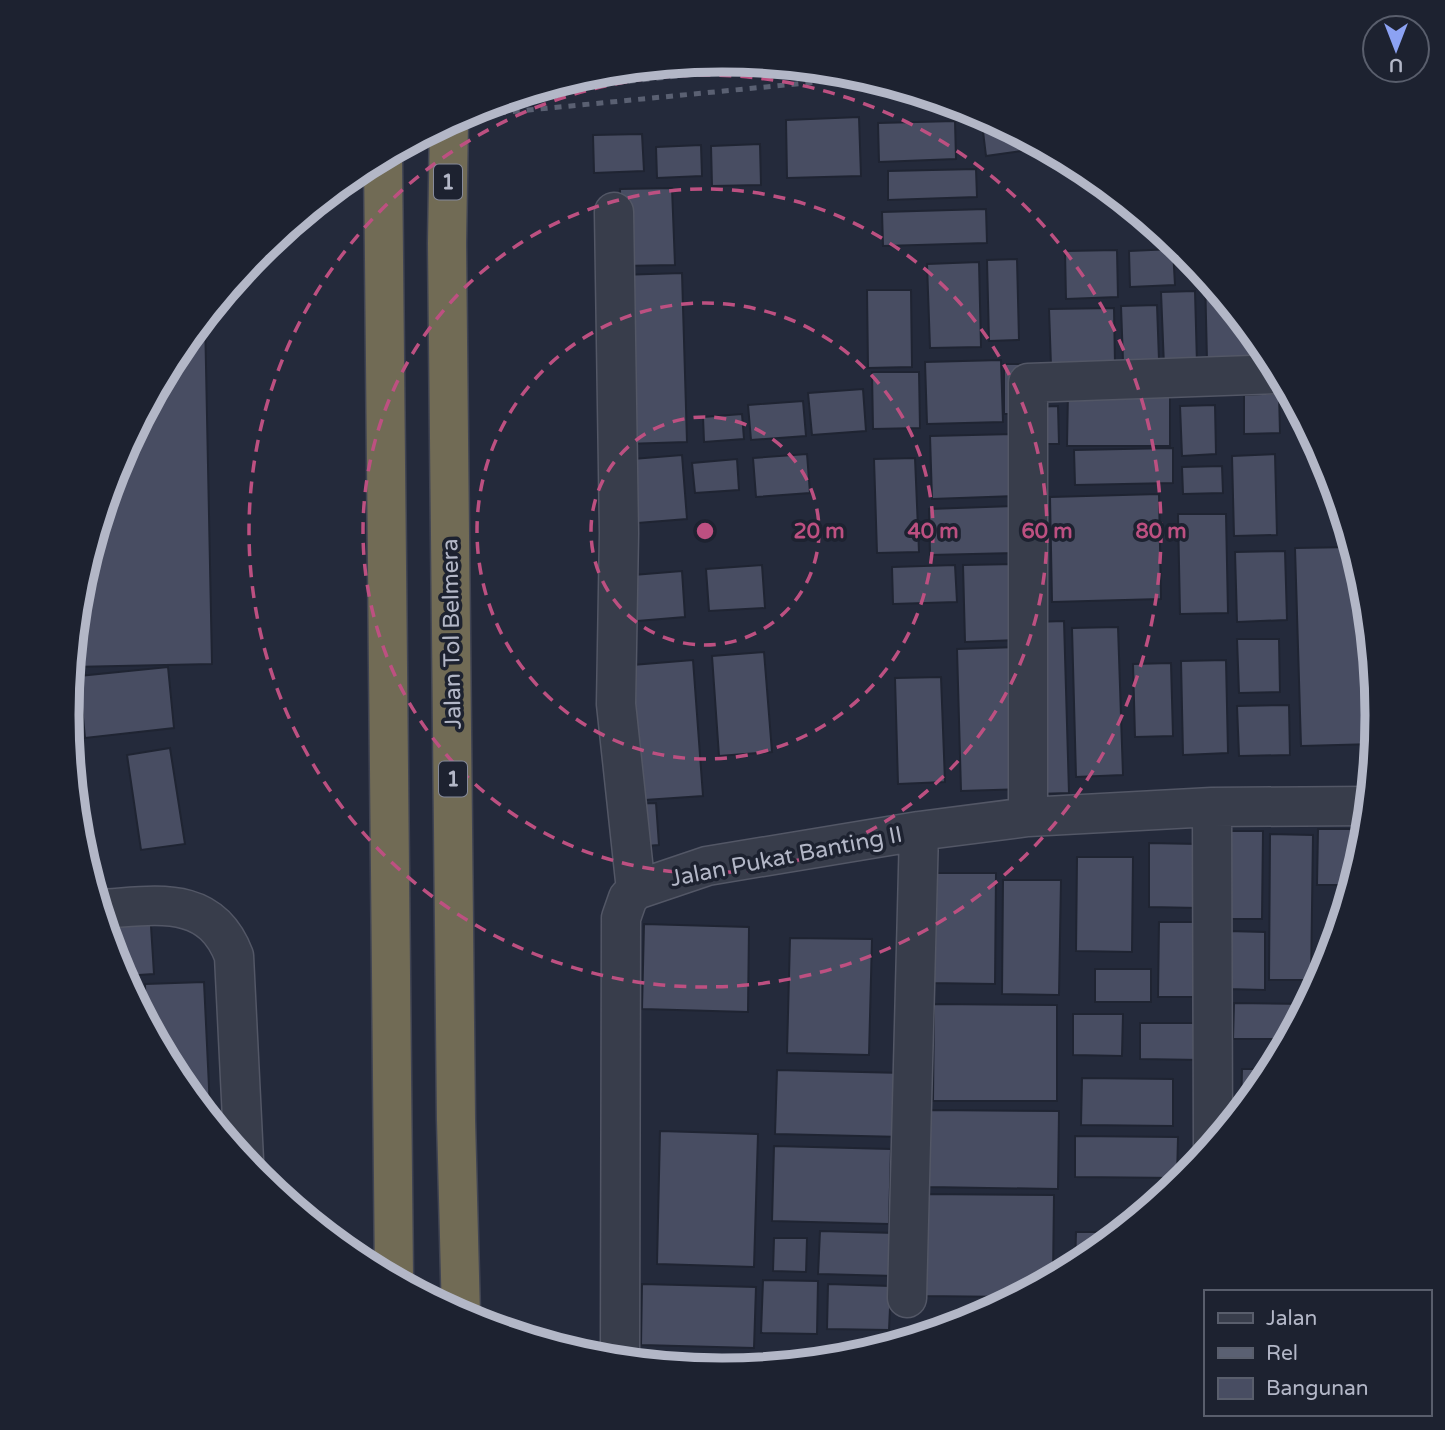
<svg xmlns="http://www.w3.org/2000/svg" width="1445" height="1430" font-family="'Varela Round',sans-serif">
  <rect width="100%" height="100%" fill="#242a3b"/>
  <path fill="#484d62" stroke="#1f2432" stroke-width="2" d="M859,117L861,176L787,178L786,120Z
    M955,121L956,159L879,162L878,123Z
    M996,122L1026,138L1028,150L986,156L982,123Z
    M642,134L644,171L594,173L593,135Z
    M760,144L761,185L712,186L711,146Z
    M701,145L702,176L657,178L656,147Z
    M976,169L977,197L888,200V171Z
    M672,188L675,265L621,266L620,189Z
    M986,209L987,243L883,246L882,212Z
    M1179,246L1186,252L1192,259H1179Z
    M1173,249L1175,285L1130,287L1129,251Z
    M1117,250L1118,297L1066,299L1065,251Z
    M1017,259L1019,340L989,341L987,260Z
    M979,262L981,347L930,348L927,264Z
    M682,273L687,442L625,444L619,275Z
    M1205,275L1268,351L1271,358L1207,361Z
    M867,290H911L912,367L868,368Z
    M1195,291L1197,364L1164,366L1161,292Z
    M1157,305L1159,360L1123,361L1121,306Z
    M1114,308L1115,364L1051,366L1049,309Z
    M205,317L212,664L72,667L80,587L117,464L178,350Z
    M1001,360L1003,422L927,424L925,362Z
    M1004,364H1026L1024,414H1004Z
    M872,372H919L920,428L873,429Z
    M863,389L866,431L812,435L808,393Z
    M1068,391H1170V446H1067Z
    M1279,393L1280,433L1244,434V395Z
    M803,401L806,436L751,440L748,405Z
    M1296,404L1308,427H1296Z
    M1215,405L1216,454L1182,456L1180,406Z
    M1058,406L1059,444H1032L1031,407Z
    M742,414L744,439L704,442L703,417Z
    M1014,434L1016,496L932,499L930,436Z
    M1173,448V483L1075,485L1074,450Z
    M807,454L810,493L756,497L753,458Z
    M1275,454L1277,535L1234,536L1232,456Z
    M682,455L687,519L625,524L620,460Z
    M915,458L919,552L877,553L874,459Z
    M737,459L739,490L695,493L692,463Z
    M1222,466L1223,493L1183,494L1182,467Z
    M1159,494L1161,599L1052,602L1050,497Z
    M1014,506L1015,553L930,555L929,509Z
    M1178,514H1226L1228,613L1180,614Z
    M1353,547L1365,588L1378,715L1375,744L1301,746L1295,548Z
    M1285,551L1287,620L1237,622L1235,552Z
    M1016,564L1018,640L965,642L963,565Z
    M762,565L765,608L709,611L706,569Z
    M955,565L957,602L893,604L892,567Z
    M682,571L685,617L625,622L621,576Z
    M1064,621L1069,793L1037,794L1033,622Z
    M1118,627L1123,775L1076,777L1072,628Z
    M1237,639H1279L1280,692L1239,693Z
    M1017,647L1022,789L961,791L957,649Z
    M764,652L772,752L719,756L712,656Z
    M693,660L703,796L630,801L620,666Z
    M1226,660L1228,753L1183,755L1181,661Z
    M1171,663L1173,736L1135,737L1133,664Z
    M168,667L174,728L85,738L79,676Z
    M941,677L945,782L898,784L895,678Z
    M1289,705L1290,755L1239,756L1237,706Z
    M170,748L185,844L141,850L127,755Z
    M656,803L659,845L633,847L630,804Z
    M1318,829H1367L1353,885H1317Z
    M1224,831H1263L1262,919H1223Z
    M1270,834L1313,835L1311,980H1269Z
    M1149,843L1199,844L1198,908L1149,907Z
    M1077,857H1133L1132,952L1076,951Z
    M931,873H996L995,984L929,983Z
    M1003,880H1061L1059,995L1002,994Z
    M1343,895H1350L1343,917Z
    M150,910L154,974L123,976L101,914Z
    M1159,922H1202L1201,997H1158Z
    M644,924L749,927L748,1012L642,1009Z
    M1228,931L1265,932V990L1227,989Z
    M790,938L872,939L869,1055L787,1053Z
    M1095,969H1151V1002H1095Z
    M204,982L210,1108L202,1109L177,1079L146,1021L145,984Z
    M1234,1003L1308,1004L1289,1039H1233Z
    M934,1004L1057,1005V1101H933Z
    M1073,1014H1123L1122,1056L1073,1055Z
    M1140,1023H1201V1060L1140,1059Z
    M1242,1069H1273L1241,1111Z
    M777,1070L904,1073L903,1137L775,1134Z
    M1082,1078L1173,1079V1126L1081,1125Z
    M927,1110L1059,1111L1058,1189L927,1187Z
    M660,1131L758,1134L754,1267L657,1264Z
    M1075,1136L1178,1137L1177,1178L1075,1177Z
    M774,1146L891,1149L889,1224L772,1221Z
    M919,1194L1054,1195L1053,1278L1017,1297L918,1296Z
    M820,1231L896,1233L895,1276L818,1274Z
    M1076,1232H1120L1075,1266Z
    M774,1238H807L806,1272L773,1271Z
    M763,1280L818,1281L817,1334L761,1333Z
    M642,1284L756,1287L754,1348L641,1345Z
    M828,1284L891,1286L889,1330L827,1329Z
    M682,1366L746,1368L722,1370Z"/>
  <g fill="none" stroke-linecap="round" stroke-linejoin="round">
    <g stroke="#535766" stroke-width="41">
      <path id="minor" d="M614,212L619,533L616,704L636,890
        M1212,807L1213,1146
        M1028,817V383L1280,374
        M100,909C155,906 210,893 234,956L244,1160
        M907,1298L919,831
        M620,1360L621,918L628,898L636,890L707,866L919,831L1028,817L1212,807L1369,806"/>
    </g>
    <g stroke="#404453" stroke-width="41">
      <path id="motorway" d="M449,121L447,243L456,1120L461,1315
        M383,157L394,1279"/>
    </g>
    <use href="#minor" stroke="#383d4b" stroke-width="38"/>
    <use href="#motorway" stroke="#716b55" stroke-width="38"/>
    <path stroke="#5a6072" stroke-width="5" stroke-dasharray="7 7" stroke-linecap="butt" d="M531,92L777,65
      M457,117L868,77"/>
  </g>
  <g fill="none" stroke="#bd5081" stroke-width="3.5" stroke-dasharray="12 9">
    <circle cx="705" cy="531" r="114"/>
    <circle cx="705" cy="531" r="228"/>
    <circle cx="705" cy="531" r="342"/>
    <circle cx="705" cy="531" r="456"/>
  </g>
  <g text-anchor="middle" stroke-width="7" stroke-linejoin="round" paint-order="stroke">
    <g fill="#1d2230" stroke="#868a9a" stroke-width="2">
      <rect x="434" y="164.5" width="28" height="35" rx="5"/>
      <rect x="439" y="761.5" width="28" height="35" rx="5"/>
    </g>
    <g font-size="21" font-weight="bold" fill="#b3b7c7">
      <text x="448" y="189">1</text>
      <text x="453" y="786">1</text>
    </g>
    <g font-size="23" fill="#b3b7c7" stroke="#1d2230">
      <text transform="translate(451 634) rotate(-91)" y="8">Jalan Tol Belmera</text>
      <text transform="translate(786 856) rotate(-11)" y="8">Jalan Pukat Banting II</text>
    </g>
  </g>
  <path d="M0 0H1445V1430H0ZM79 715a643 643 0 1 1 1286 0a643 643 0 1 1-1286 0Z" fill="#1d2230" fill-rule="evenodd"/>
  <path fill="none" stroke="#b3b7c7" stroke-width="9" d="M79 715a643 643 0 1 1 1286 0a643 643 0 1 1-1286 0Z"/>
  <circle cx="705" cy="531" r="10" fill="#bd5081" stroke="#1d2230" stroke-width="3.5"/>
  <g font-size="21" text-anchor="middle" font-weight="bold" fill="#bd5081" stroke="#1d2230" stroke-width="7" stroke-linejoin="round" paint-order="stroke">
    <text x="819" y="538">20 m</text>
    <text x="933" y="538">40 m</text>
    <text x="1047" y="538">60 m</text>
    <text x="1161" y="538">80 m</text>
  </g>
  <rect x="1204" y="1290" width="228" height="126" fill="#1d2230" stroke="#595e6c" stroke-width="2"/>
  <rect x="1218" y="1313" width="35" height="10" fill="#383d4b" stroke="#595e6c" stroke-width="2"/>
  <text x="1266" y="1325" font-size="21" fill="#b3b7c7">Jalan</text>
  <rect x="1218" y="1348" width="35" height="10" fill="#5a6072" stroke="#595e6c" stroke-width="2"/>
  <text x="1266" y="1360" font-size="21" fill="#b3b7c7">Rel</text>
  <rect x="1218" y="1378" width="35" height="21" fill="#484d62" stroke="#595e6c" stroke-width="2"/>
  <text x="1266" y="1395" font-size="21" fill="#b3b7c7">Bangunan</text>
  <g transform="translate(1396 49) rotate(180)"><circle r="33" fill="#1d2230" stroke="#595e6c" stroke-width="2"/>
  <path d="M0-5L12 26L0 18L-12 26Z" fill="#8ca2f3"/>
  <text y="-10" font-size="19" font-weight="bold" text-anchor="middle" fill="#b3b7c7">U</text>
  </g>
</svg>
